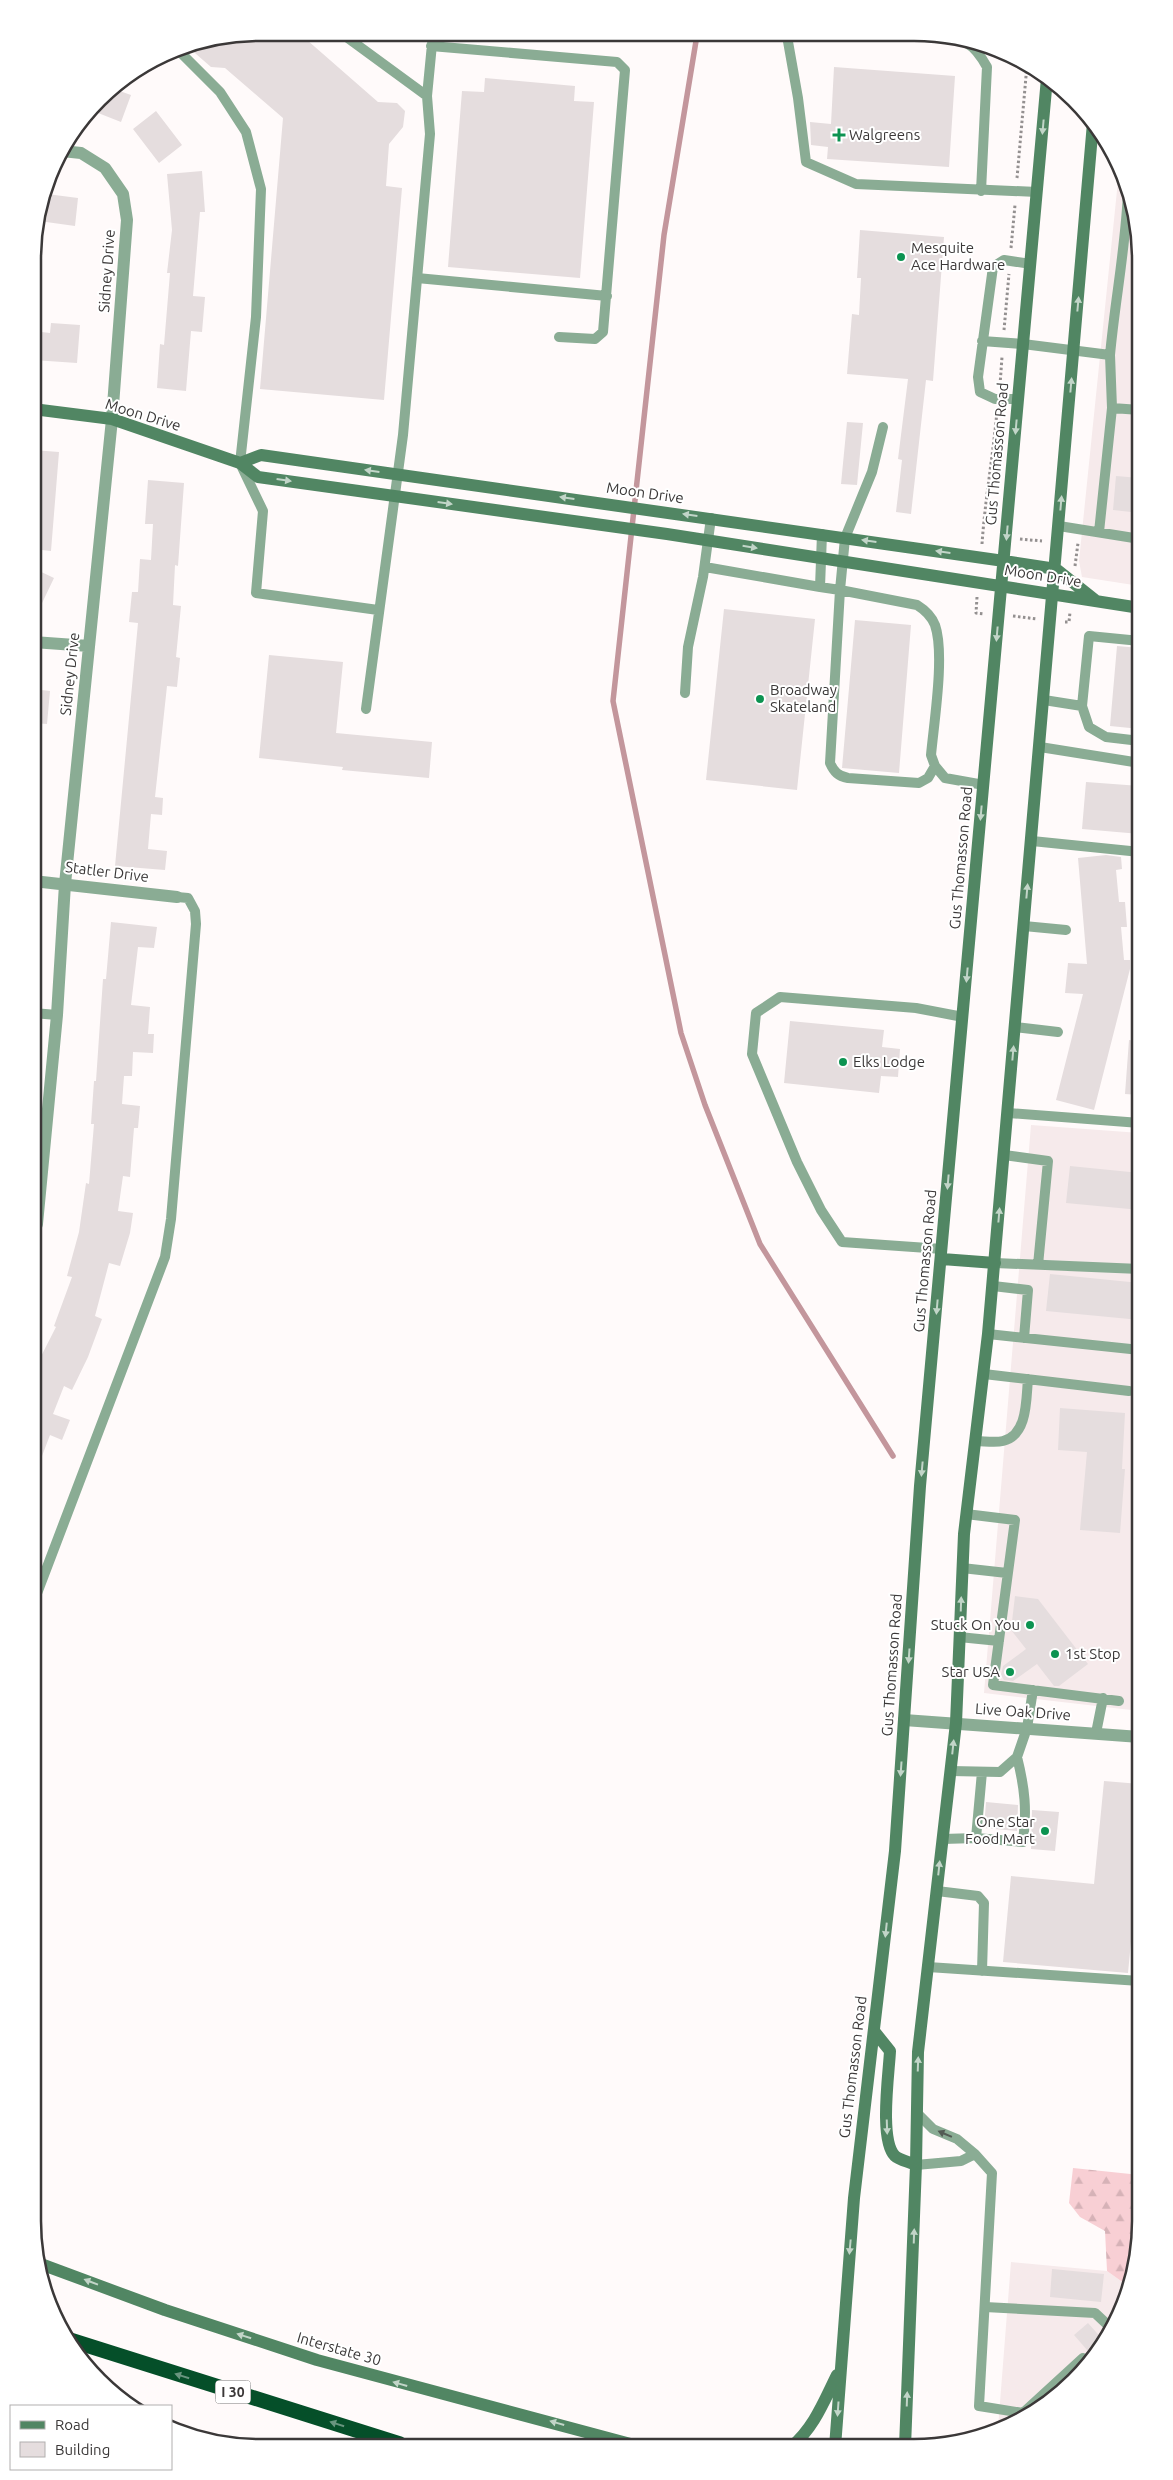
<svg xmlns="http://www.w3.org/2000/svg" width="1173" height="2480" font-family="Ubuntu,sans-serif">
  <defs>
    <pattern id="forest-firs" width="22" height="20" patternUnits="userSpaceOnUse" patternTransform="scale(1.25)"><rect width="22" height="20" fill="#f8cfd4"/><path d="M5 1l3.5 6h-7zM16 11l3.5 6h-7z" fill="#d6b2b7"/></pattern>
  </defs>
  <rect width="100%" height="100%" fill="#fffafa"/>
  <path fill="#f6eaeb" d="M1119,171L1133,200L1140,259V586L1082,577L1079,561Z
    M1031,1125L1140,1133V1711L984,1693Z
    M1011,2262L1107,2271L1128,2286L1123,2307L1093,2359L1039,2409L998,2428Z"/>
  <path fill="url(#forest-firs)" d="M1073,2168L1140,2175V2236L1128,2286L1107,2271L1105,2231L1080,2217L1069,2203Z"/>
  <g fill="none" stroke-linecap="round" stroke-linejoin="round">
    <path stroke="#c3969c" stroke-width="5.5" d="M697,35L664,235L613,701L681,1033L705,1105L760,1244L893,1456"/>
  </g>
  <path fill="#e5ddde" d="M259,32L299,33L378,102L397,103L405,111L403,127L389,144L386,186L402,188L384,400L260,389L283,118L225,68L211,67L188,47Z
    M834,67L955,76L949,167L827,159L828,147L811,145L810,122L831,124Z
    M485,78L575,86L574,101L594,102L580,278L448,267L462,91L484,92Z
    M111,88L131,95L121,122L93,111Z
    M156,111L182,145L159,163L133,129Z
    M202,171L205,212H200L193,296L205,297L202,332L191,331L186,391L157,388L160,344L164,345L170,273H167L172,230L167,174Z
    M47,194L78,198L75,226L39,221Z
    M860,230L944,237L933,381L926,380L911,514L896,512L902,460L898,459L908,379L847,374L852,314L859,315L861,278H857Z
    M51,323L80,325L77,363L33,360V331L50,333Z
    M847,422L863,423L857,485L841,484Z
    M33,450L59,452L51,551L33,549Z
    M1116,476L1140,478V513L1113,510Z
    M148,480L184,483L178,566L175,565L173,605L181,606L176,657L180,658L177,687L167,686L155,797L163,798L162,815L151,814L148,849L167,851L165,870L115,866L138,623L129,622L132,592H138L140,559L151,560L153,524H145Z
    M33,568L54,578L33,622Z
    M724,609L815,619L797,790L706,780Z
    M855,620L911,625L899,773L842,768Z
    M1117,646L1140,648V729L1110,726Z
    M269,655L343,662L336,733L432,742L429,778L342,770L343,767L259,758Z
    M33,689L50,691L47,724L33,723Z
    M1086,782L1140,786V834L1082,829Z
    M1106,855L1121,857L1122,869L1116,870L1119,902H1125L1127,927H1121L1124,960H1130V969L1094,1110L1056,1100L1083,994L1065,993L1068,963L1087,964L1078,858Z
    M111,922L157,927L154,948L138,947L131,1005L150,1007L148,1034H154L153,1053L133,1052L132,1076H124L122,1104L140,1106L138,1128H134L130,1177L123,1176L118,1211L133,1213L130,1233L120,1266L109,1263L95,1316L102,1319L88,1357L72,1390L64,1386L53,1414L70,1420L62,1440L50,1435L34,1477L33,1372L56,1327L54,1326L72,1277L67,1276L79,1232L86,1183L89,1184L94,1124H91L94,1081H96L103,979H106Z
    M790,1021L884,1030L882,1047L900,1049L898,1077L881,1076L879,1093L784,1083Z
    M1129,1040L1140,1041V1095L1125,1094Z
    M1070,1166L1140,1173V1210L1066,1203Z
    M1050,1274L1140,1283V1320L1046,1311Z
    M1060,1408L1125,1413L1122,1469H1125L1120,1533L1080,1530L1087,1452L1058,1450Z
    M1015,1596L1038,1599L1088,1664L1059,1686H1054L1037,1664L1013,1681L1004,1680L1001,1675L1003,1666L1026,1649L1011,1630Z
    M1104,1781L1140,1784V1847L1128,1973L1003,1962L1011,1876L1094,1884Z
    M986,1802L1018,1805L1017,1831L984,1828Z
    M1032,1810L1059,1812L1055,1851L1031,1849Z
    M1052,2269L1104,2274L1101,2302L1050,2297Z
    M1088,2323L1104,2341L1094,2358L1074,2335Z"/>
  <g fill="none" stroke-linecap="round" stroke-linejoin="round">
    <path stroke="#949090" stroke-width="3" stroke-dasharray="2.5 2.5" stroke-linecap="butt" d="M1017,178L1027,65
      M1011,248L1015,205
      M1004,330L1009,274
      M1000,385L1002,357
      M1020,539L1042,541
      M982,544C985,500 993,456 997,411
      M1075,566L1078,543
      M977,597L976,613L984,614
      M1013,616L1037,619
      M1065,622H1069L1070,612"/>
    <path stroke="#8aac94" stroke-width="10" d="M341,33L427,96L430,134L403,435L366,709
      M787,36L798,98L806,162L856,184L1037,192
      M935,37C964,40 972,40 987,67L981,191
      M431,46L617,62L625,70L603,332L595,339L559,337
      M174,49L182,54L220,92L246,132L261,189L256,317L240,463L263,511L256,593L378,610
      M427,96L433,34
      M1092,137H1104
      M417,278L607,296
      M982,341L1023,344L1110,355L1112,408L1099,532
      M1110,355C1115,300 1126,246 1128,191
      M1018,399H995L980,392L978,377L993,267L1004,260L1031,264
      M1112,408L1140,410
      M883,427L872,472L845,538L840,590L917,605C925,610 931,615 935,625C945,654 934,722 931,755L935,766L945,778L984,785
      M1059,526L1140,539
      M705,567L820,587L822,534
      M820,587L840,590L830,763C834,772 838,776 848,778L919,783L928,778L935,766
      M685,693L688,647L703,577L711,518
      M1044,700L1082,706L1089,636L1140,641
      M1082,706L1089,727L1106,737L1140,741
      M1040,747L1140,763
      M1032,841L1140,852
      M1024,926L1066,930
      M33,1013L57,1015
      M1015,1027L1058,1032
      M1008,1113L1140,1123
      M1004,1155L1048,1161L1038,1265
      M942,1249L842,1242L821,1210L797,1162L752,1054L756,1013L780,997L916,1008L963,1017
      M995,1263L1140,1269
      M993,1286L1028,1290L1024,1338
      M988,1334L1140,1350
      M984,1374L1129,1391
      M976,1441C984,1441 995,1443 1003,1441C1028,1435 1026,1399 1028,1379
      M966,1514L1015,1520L993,1685L1119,1701
      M962,1568L1007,1573
      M33,1604L165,1257L171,1219L196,924L195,911L188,898L177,897
      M959,1637L999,1641
      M1096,1733L1103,1698
      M951,1771L1000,1772L1017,1757L1027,1728L1033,1690
      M976,1838L982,1772
      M943,1839L976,1838L1023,1842C1027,1810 1025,1789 1017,1757
      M937,1891L978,1896L984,1903L982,1971
      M928,1967L1140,1981
      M917,2113L933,2129L957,2139L975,2154L992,2173L979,2406L1023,2413V2417
      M916,2165L961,2161L975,2154
      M985,2307L1095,2313L1111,2328
      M1023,2413L1083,2358L1088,2364"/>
    <path stroke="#8aac94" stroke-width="12" d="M33,642L89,646
      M33,881L177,897
      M33,1235L37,1224L57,1015L65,884L112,419L127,220L123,194L105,168L81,153L62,151
      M904,1720L1140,1737"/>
    <path stroke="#518663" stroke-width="12" d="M33,409L112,419L240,463L258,477L667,534L1140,608
      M240,463L261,455L1004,561L1056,569L1095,600
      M942,1259L995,1263
      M874,2031L890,2051C889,2073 879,2140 895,2156C899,2160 910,2162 916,2165
      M38,2263L165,2310L317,2360L638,2446
      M791,2447C814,2428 824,2401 837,2375
      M835,2447L854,2198L895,1851L920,1486L1047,78
      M905,2447L916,2165L918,2052L956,1723L964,1534L988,1334L1093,123"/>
    <path stroke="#054f29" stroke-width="15" d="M67,2339L400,2444"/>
  </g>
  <defs><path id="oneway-solid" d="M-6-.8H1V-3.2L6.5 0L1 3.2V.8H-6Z" transform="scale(1.25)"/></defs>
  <g fill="#c2d5c8">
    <use href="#oneway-solid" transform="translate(1043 127) rotate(95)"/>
    <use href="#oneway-solid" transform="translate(1078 304) rotate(-85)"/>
    <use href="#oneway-solid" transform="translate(1071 385) rotate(-85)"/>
    <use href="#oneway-solid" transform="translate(1016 427) rotate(95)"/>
    <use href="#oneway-solid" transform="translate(372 471) rotate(-172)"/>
    <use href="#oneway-solid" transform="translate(284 480) rotate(8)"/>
    <use href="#oneway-solid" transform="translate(567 498) rotate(-172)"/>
    <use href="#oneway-solid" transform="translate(445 503) rotate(8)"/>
    <use href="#oneway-solid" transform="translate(1061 503) rotate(-85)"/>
    <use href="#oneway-solid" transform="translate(690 515) rotate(-172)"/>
    <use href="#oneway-solid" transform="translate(1007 533) rotate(95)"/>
    <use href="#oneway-solid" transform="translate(869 541) rotate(-172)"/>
    <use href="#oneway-solid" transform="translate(750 547) rotate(9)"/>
    <use href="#oneway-solid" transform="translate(943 552) rotate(-172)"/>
    <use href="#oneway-solid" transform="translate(997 634) rotate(95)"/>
    <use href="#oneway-solid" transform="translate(981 813) rotate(95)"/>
    <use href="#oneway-solid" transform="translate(1027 891) rotate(-85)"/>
    <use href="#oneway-solid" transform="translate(967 975) rotate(95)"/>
    <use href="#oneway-solid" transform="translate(1013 1053) rotate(-85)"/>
    <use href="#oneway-solid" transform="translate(948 1182) rotate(95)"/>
    <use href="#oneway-solid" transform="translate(999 1215) rotate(-85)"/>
    <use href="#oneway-solid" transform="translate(937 1307) rotate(95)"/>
    <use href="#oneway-solid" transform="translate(922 1469) rotate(95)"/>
    <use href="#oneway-solid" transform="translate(961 1604) rotate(-88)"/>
    <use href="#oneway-solid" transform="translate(909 1656) rotate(94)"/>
    <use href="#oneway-solid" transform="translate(953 1747) rotate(-84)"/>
    <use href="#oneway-solid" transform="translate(901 1769) rotate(94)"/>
    <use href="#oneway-solid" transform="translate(939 1868) rotate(-84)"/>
    <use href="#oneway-solid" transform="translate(886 1930) rotate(96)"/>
    <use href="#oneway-solid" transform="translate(918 2064) rotate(-88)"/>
    <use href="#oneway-solid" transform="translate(887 2127) rotate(88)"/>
    <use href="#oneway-solid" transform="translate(914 2236) rotate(-88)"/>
    <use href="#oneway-solid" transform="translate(850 2247) rotate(95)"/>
    <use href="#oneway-solid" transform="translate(91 2282) rotate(-159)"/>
    <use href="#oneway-solid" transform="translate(244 2336) rotate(-162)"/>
    <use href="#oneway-solid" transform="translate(400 2384) rotate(-164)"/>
    <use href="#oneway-solid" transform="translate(907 2399) rotate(-88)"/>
    <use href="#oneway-solid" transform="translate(838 2409) rotate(94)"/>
    <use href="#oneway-solid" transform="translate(557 2423) rotate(-164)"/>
  </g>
  <use fill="#535b54" href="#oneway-solid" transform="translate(945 2134) rotate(-157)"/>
  <g fill="#69957f">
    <use href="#oneway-solid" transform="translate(182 2376) rotate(-163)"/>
    <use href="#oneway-solid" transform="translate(337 2424) rotate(-162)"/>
  </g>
  <g fill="#0c9351" stroke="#fff" stroke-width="2">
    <path d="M836.5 127.5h5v5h5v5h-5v5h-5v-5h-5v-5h5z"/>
    <circle cx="901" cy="257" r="5"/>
    <circle cx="760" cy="699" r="5"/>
    <circle cx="843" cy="1062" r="5"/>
    <circle cx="1030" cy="1625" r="5"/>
    <circle cx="1055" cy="1654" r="5"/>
    <circle cx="1010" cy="1672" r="5"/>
    <circle cx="1045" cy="1831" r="5"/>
  </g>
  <g text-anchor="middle" stroke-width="4" stroke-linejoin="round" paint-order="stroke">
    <rect fill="#fff" stroke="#767474" stroke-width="1" x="215.5" y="2380.5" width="35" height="23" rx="4"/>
    <g font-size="14" font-weight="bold" fill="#3b3838">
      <text x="233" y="2397">I 30</text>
    </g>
    <g font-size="15" fill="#3b3838" stroke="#fff" text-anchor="start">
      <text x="849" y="140">Walgreens</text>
      <text x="911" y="253">Mesquite<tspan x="911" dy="17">Ace Hardware</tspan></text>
      <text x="770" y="695">Broadway<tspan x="770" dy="17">Skateland</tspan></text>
      <text x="853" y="1067">Elks Lodge</text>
      <text x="1020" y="1630" text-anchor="end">Stuck On You</text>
      <text x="1065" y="1659">1st Stop</text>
      <text x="1000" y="1677" text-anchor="end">Star USA</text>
      <text x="1035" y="1827" text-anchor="end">One Star<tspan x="1035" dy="17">Food Mart</tspan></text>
    </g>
    <g font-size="15" fill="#3b3838" stroke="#fff">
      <text transform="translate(107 271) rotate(-86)" y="5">Sidney Drive</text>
      <text transform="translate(143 415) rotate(17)" y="5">Moon Drive</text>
      <text transform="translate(997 454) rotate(-85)" y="5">Gus Thomasson Road</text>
      <text transform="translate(645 493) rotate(8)" y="5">Moon Drive</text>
      <text transform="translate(1043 576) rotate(9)" y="5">Moon Drive</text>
      <text transform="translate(70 674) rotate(-84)" y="5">Sidney Drive</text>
      <text transform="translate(961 858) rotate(-85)" y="5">Gus Thomasson Road</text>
      <text transform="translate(107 872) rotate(7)" y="5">Statler Drive</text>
      <text transform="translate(925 1261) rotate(-85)" y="5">Gus Thomasson Road</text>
      <text transform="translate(892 1665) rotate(-86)" y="5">Gus Thomasson Road</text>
      <text transform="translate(1023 1712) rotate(4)" y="5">Live Oak Drive</text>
      <text transform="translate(853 2067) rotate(-83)" y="5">Gus Thomasson Road</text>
      <text transform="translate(339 2349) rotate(16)" y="5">Interstate 30</text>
    </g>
  </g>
  <path d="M0 0H1173V2480H0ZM259 41H914A218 218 0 0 1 1132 259V2221A218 218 0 0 1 914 2439H259A218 218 0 0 1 41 2221V259A218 218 0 0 1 259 41Z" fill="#fff" fill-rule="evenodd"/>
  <path fill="none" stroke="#3b3838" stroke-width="2.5" d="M259 41H914A218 218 0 0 1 1132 259V2221A218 218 0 0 1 914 2439H259A218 218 0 0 1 41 2221V259A218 218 0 0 1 259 41Z"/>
  <rect x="10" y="2405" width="162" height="65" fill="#ffffff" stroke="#b1afaf"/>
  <rect x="20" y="2421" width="25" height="8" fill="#518663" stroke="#b1afaf"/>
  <text x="55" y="2430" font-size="15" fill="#3b3838">Road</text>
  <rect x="20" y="2442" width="25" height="15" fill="#e5ddde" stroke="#b1afaf"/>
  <text x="55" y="2455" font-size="15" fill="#3b3838">Building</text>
</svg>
